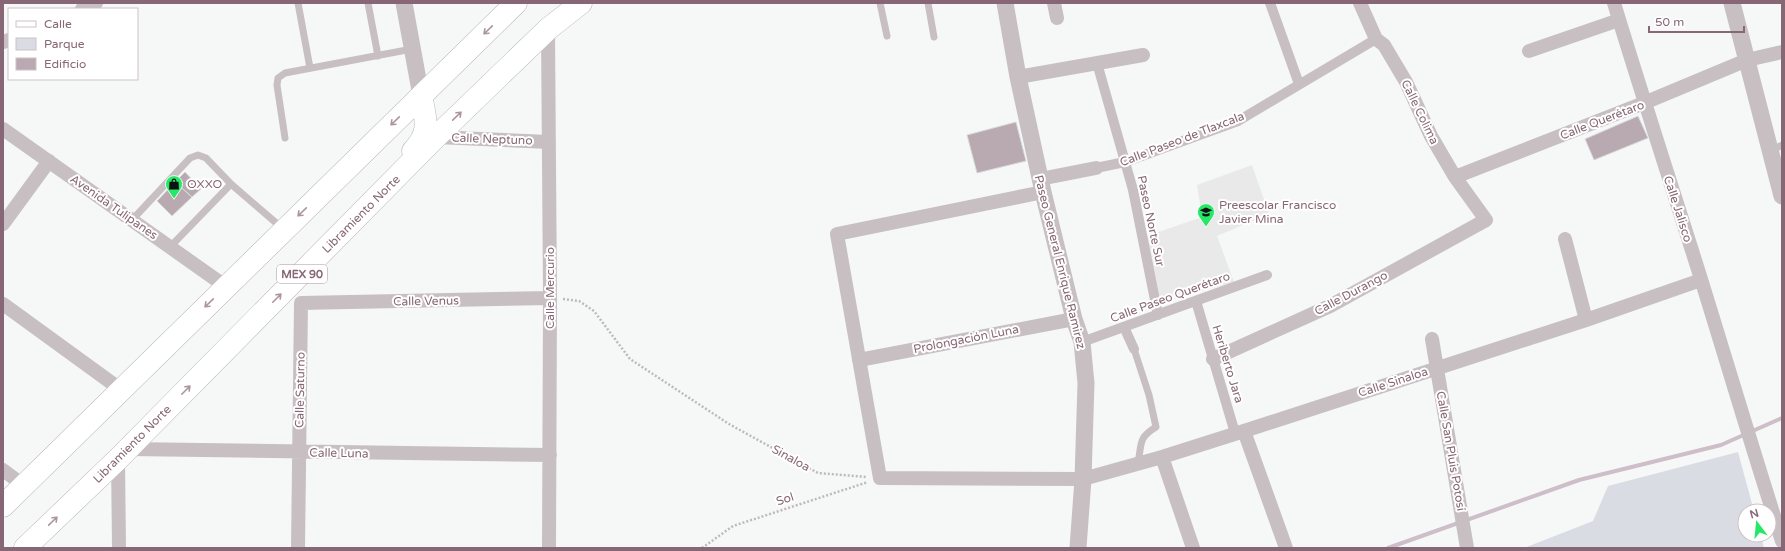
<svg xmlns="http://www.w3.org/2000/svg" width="1785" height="551" font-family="'Varela Round',sans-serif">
  <rect width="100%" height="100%" fill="#f6f8f8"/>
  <path fill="#e9e9ea" d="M1252,165L1269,214L1217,236L1234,282L1160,303L1144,237L1202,217L1197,185Z"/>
  <path fill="#d9dce2" d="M1738,452L1754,511H1745V535H1761L1764,548H1524L1593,521L1608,486Z"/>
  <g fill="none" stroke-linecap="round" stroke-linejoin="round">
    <path stroke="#cdbec8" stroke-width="4" d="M1388,548L1579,480L1721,445L1782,418"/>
  </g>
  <path fill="#b9aab1" stroke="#d8dada" d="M1638,116L1648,138L1594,160L1585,139Z
    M1016,122L1026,161L977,173L967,135Z
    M185,172L201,189L192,197L175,182Z
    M175,182L192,197L172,216L157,201Z"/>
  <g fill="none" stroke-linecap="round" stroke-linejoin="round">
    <g stroke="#bcb3b7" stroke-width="23">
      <path id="primary" d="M413,151C431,132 426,120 421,96
        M3,506L516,3
        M25,548L118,459L436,137L548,29L581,3"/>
    </g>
    <path stroke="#c0b9bc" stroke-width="2.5" stroke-dasharray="2 2" stroke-linecap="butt" d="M563,299L579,301L594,311L630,359L729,424L818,473L867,477
      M702,548L733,526L868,482"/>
    <path stroke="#c8bfc3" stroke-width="7" d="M298,3L310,68
      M368,3L378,56
      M880,3L887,36
      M928,3L934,37
      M285,138L277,85L278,78L285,73L412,49
      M1771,151L1782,145
      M132,220L190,158L198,155L206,158L231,184L282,228
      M170,247L231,184
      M1134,349L1149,395L1156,427C1138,438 1142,443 1138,463"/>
    <path stroke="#c8bfc3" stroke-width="10" d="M1270,3L1299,84
      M1097,63L1133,190L1158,315
      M1096,168L1125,162L1238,121L1376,39
      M1196,301L1235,433
      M1124,327L1134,349
      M1082,342L1267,275"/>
    <path stroke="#c8bfc3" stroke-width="14" d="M1054,3L1057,18
      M1614,3C1642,95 1672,187 1701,279C1728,366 1754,454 1782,541
      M82,9L96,3
      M548,29L550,298L549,548
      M3,42L9,40
      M1529,51L1619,20
      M1018,77L1143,55
      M3,129L225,286
      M436,137L549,142
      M1455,177L1644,103L1747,60L1782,52
      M1040,179L1096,168
      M1043,192L837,234L880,478L1083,479L1162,457L1244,431L1586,320L1701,280
      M3,224L49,161
      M1565,239L1586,320
      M3,304L120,389
      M1432,339L1467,548
      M1213,359L1330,306L1486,220L1455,177L1431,136L1406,82L1384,45L1376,39L1360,3
      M859,360L1074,319
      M1244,431L1286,548
      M128,449L550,455
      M1162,457L1193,548
      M118,459L119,548
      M3,470L23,485
      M298,548L301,303L550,298"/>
    <path stroke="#c8bfc3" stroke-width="17" d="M404,3L421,96
      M1005,3L1018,77L1043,192L1074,319L1082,342L1086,383L1083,479L1078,548
      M1732,3L1782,196"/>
    <use href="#primary" stroke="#fff" stroke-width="22"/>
  </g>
  <defs><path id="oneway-shaft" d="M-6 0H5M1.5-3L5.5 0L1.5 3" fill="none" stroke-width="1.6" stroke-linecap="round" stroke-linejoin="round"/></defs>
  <g stroke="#ab959e">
    <use href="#oneway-shaft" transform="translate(488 30) rotate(136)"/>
    <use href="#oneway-shaft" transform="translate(457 116) rotate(-44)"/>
    <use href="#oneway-shaft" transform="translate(395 121) rotate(136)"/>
    <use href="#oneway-shaft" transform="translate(302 212) rotate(136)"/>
    <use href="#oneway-shaft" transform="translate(277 298) rotate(-45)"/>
    <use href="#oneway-shaft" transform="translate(209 303) rotate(136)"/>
    <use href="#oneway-shaft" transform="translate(186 390) rotate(-45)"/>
    <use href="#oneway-shaft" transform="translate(53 521) rotate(-44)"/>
  </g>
  <defs>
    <g id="shop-pin" transform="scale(0.9)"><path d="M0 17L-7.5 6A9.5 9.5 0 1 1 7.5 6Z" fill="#27e769" stroke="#fff"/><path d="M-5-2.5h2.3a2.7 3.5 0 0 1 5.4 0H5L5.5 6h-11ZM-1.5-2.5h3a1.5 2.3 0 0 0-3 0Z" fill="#111"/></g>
    <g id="school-pin" transform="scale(0.9)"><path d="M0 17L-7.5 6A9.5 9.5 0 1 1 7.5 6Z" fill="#27e769" stroke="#fff"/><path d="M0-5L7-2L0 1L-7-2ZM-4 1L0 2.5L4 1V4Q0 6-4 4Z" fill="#111"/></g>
  </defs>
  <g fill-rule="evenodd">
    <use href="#shop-pin" x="174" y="184"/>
    <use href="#school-pin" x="1206" y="212"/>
  </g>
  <g text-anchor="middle" stroke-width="4" stroke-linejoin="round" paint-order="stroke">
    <rect fill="#fff" stroke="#ab959e" stroke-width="1" x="277" y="265" width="50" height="18" rx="3"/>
    <g font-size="11" font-weight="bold" fill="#876775">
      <text x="302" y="278">MEX 90</text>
    </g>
    <g font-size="12" fill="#876775" stroke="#fff">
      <text transform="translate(1420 112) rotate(64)" y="4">Calle Colima</text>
      <text transform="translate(1602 120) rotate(-21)" y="4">Calle Querétaro</text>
      <text transform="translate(492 139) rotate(2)" y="4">Calle Neptuno</text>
      <text transform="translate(1182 139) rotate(-21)" y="4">Calle Paseo de Tlaxcala</text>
      <text transform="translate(114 207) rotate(35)" y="4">Avenida Tulipanes</text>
      <text transform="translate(1678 209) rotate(72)" y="4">Calle Jalisco</text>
      <text transform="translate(361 214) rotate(-45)" y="4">Libramiento Norte</text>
      <text transform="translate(1151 221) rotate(78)" y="4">Paseo Norte Sur</text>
      <text transform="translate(1060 262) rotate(76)" y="4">Paseo General Enrique Ramirez</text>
      <text transform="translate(550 288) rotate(-90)" y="4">Calle Mercurio</text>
      <text transform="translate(1351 293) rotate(-28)" y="4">Calle Durango</text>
      <text transform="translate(1170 297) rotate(-20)" y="4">Calle Paseo Querétaro</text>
      <text transform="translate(426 301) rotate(-1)" y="4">Calle Venus</text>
      <text transform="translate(966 339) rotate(-11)" y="4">Prolongación Luna</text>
      <text transform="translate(1228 364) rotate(73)" y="4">Heriberto Jara</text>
      <text transform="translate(1393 382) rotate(-18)" y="4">Calle Sinaloa</text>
      <text transform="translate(300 390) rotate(-89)" y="4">Calle Saturno</text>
      <text transform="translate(132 444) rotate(-45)" y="4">Libramiento Norte</text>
      <text transform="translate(1451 451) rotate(80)" y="4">Calle San Pluis Potosí</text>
      <text transform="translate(339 453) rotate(1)" y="4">Calle Luna</text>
      <text transform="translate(791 458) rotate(29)" y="4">Sinaloa</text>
      <text transform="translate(785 499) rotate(-18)" y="4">Sol</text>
    </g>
    <g font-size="12" fill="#876775" stroke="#fff" text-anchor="start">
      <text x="187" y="188">OXXO</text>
      <text x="1219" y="209">Preescolar Francisco<tspan x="1219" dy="14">Javier Mina</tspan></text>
    </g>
  </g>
  <rect width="1785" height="551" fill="none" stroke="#876775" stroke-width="8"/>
  <rect x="8" y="8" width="130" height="72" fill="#ffffff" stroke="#cfc2c8"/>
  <rect x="16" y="21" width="20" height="6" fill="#ffffff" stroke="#cfc2c8"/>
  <text x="44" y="28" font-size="12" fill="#876775">Calle</text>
  <rect x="16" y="38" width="20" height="12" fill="#d9dce2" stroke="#cfc2c8"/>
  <text x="44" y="48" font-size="12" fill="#876775">Parque</text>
  <rect x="16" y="58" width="20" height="12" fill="#b9aab1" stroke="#cfc2c8"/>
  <text x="44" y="68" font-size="12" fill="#876775">Edificio</text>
  <g transform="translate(1757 523) rotate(344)"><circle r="19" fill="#ffffff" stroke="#cfc2c8"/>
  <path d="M0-3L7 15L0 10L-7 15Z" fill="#27e769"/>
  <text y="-6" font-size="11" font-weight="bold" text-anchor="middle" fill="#876775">N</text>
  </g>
  <path d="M1649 26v6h95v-6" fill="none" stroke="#876775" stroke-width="2"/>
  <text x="1655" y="26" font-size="12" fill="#876775" stroke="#ffffff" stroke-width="3" paint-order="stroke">50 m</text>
</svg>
